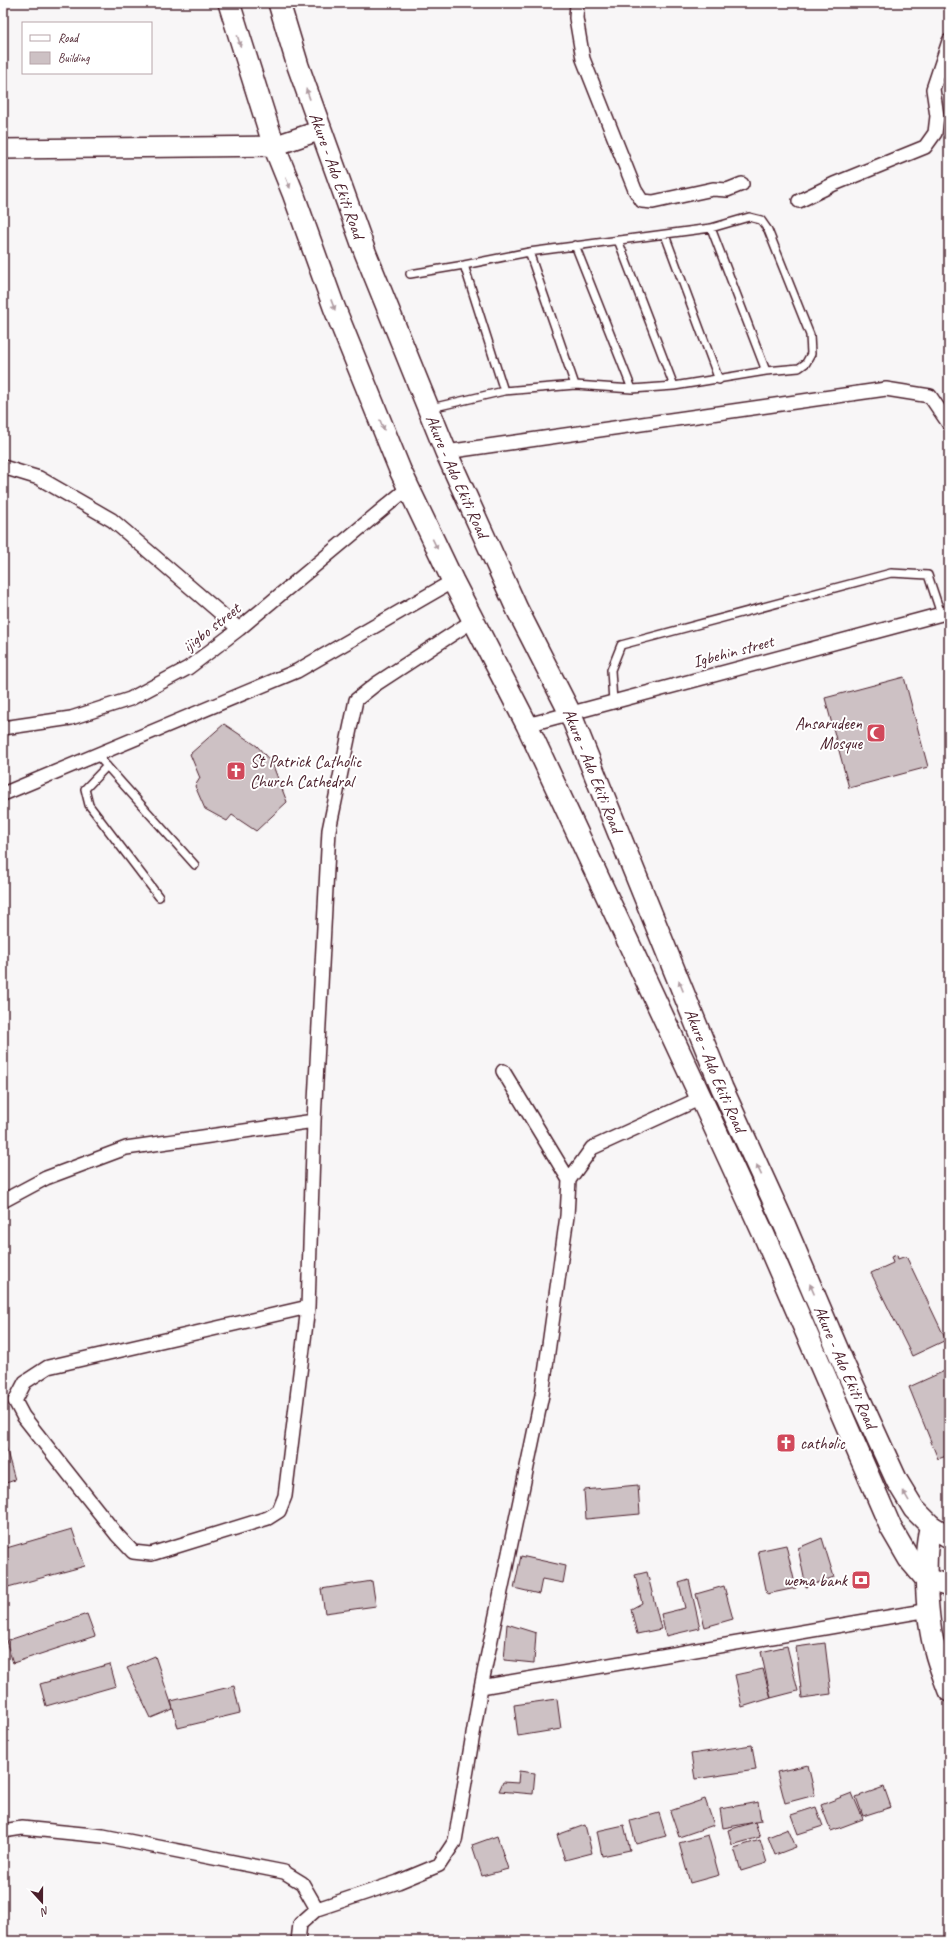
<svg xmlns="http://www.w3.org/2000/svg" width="952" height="1944" font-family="Caveat,sans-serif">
  <rect width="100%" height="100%" fill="#f8f6f7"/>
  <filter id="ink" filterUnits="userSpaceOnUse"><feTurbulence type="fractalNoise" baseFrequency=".025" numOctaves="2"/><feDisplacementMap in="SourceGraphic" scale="8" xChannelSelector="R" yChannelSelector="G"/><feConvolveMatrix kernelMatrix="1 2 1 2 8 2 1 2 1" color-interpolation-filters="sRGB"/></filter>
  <g filter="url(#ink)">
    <path fill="#cdc1c4" stroke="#4a1f2b" d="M904,677L928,767L849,788L825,698Z
      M224,724L257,746L272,763L287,802L256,831L232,815L227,821L205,809L195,786L200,778L190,754Z
      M897,1255L898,1259L906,1256L946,1340L912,1356L871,1273L893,1263L891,1257Z
      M949,1369V1455L938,1459L909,1387Z
      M6,1448L15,1480L3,1484V1449Z
      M638,1485L640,1514L586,1519L584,1490Z
      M72,1529L85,1566L8,1587L3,1575V1549Z
      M822,1538L834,1577L806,1587L798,1548Z
      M786,1545L796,1588L767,1594L758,1551Z
      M521,1556L566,1566L563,1583L542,1579L539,1594L514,1588Z
      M647,1572L661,1629L637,1634L631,1609L642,1603L635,1575Z
      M689,1580L700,1628L666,1636L661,1614L685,1608L679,1583Z
      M372,1581L376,1606L325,1613L321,1589Z
      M724,1586L733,1619L705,1627L696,1594Z
      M87,1614L95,1636L13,1663L6,1641Z
      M507,1624L536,1633L534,1663L504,1660Z
      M825,1643L831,1694L802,1698L796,1647Z
      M787,1646L798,1691L771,1698L761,1652Z
      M155,1656L173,1709L151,1718L127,1668Z
      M110,1664L116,1686L46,1706L40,1684Z
      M763,1669L771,1698L742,1707L735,1675Z
      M234,1686L240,1713L178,1728L171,1701Z
      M557,1699L561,1729L518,1736L514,1705Z
      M752,1745L756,1770L695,1779L691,1754Z
      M808,1765L815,1795L785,1803L777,1772Z
      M519,1771L535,1773L533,1794L499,1791L503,1782L518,1783Z
      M884,1787L891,1807L863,1816L856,1797Z
      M852,1793L863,1819L831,1831L821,1805Z
      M705,1799L714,1825L679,1837L670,1811Z
      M758,1802L761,1821L723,1828L720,1809Z
      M816,1807L823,1826L798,1834L791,1815Z
      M659,1813L666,1836L636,1844L630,1821Z
      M755,1822L760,1837L732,1845L728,1830Z
      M585,1825L592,1853L565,1860L557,1835Z
      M624,1825L630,1850L602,1856L597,1831Z
      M788,1829L796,1847L775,1855L768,1837Z
      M708,1835L719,1875L690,1883L679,1843Z
      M497,1836L508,1869L482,1876L472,1845Z
      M760,1840L767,1863L741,1871L734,1848Z"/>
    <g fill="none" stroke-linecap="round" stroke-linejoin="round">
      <g stroke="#4a1f2b" stroke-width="10">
        <path id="lane" d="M711,228L766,371
          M665,235L719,380
          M618,240L674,386
          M575,245L632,389
          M529,252L575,385
          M464,265L504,391
          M410,274L464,265L529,252L711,228L749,217L761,220L768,230L810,335L811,354L806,363L799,368L766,371L674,386L632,389L575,385L504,391L431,408
          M613,702L611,670L621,645L891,573L928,575L941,614
          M96,754L195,865
          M107,766L85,789L89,805L159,897"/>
      </g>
      <g stroke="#4a1f2b" stroke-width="16">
        <path id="street" d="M577,3L576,18L583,59L635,190L642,201L653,202L713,189L727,190L742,184
          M799,201L834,184L925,147L935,133L937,116L933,89L949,41
          M446,452L886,389L930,396L949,424
          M3,467L39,478L112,520L239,629
          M527,725L949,612
          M3,728L71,718L130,699L188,668L239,629L408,488
          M3,794L297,671L453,581
          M503,1071L569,1180
          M3,1201L46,1178L126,1148L314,1121
          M308,1307L48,1367L25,1382L15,1401L23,1416L117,1535L133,1552L151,1554L268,1518L279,1511L285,1496L308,1307L314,1121L329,830L356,700L376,684L474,620
          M481,1687L542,1395L567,1216L569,1180L592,1148L701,1098
          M3,1831L22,1828L103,1836L284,1872L302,1883L317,1909
          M298,1941L300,1924L317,1909L398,1882L439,1865L455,1841L481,1687L929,1610"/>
      </g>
      <g stroke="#4a1f2b" stroke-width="22">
        <path id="secondary" d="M3,149L274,146L321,130"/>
      </g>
      <g stroke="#4a1f2b" stroke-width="24">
        <g id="primary">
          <path d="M229,3L274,146L293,193L334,307L400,470L453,581L527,725L701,1098L764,1235L891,1528L909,1559L926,1579"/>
          <path id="s1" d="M279,3L298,66L365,252L446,452L517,609L570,713L722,1088L785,1226L845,1367L897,1481L914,1509L931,1526L949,1537"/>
          <path d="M931,1526C922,1554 927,1622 935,1650C938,1663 944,1677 949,1691"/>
          <path d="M926,1579L949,1586"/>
        </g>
      </g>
      <use href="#lane" stroke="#fff" stroke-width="7"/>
      <use href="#street" stroke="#fff" stroke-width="13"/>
      <use href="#secondary" stroke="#fff" stroke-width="19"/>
      <use href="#primary" stroke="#fff" stroke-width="21"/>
    </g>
    <defs><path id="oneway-solid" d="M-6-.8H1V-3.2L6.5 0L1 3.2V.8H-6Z"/></defs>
    <g fill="#ae9aa0">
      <use href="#oneway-solid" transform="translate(239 41) rotate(73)"/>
      <use href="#oneway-solid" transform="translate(308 94) rotate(-110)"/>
      <use href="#oneway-solid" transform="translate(288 183) rotate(68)"/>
      <use href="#oneway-solid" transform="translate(333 305) rotate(69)"/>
      <use href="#oneway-solid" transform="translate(382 425) rotate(68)"/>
      <use href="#oneway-solid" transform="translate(435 544) rotate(64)"/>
      <use href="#oneway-solid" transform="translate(681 986) rotate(-112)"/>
      <use href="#oneway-solid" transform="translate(759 1170) rotate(-115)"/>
      <use href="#oneway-solid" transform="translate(812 1289) rotate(-113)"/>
      <use href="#oneway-solid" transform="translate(906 1496) rotate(-120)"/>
    </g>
  </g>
  <defs>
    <g id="mosque-square" transform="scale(1)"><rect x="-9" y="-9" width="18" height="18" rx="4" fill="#d1495b" stroke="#fff"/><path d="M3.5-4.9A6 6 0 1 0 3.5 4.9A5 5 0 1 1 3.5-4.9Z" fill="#fff"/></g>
    <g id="church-square" transform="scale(1)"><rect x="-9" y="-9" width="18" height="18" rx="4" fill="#d1495b" stroke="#fff"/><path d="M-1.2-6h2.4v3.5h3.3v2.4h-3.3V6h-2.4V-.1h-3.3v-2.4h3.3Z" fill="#fff"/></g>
    <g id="bank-square" transform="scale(1)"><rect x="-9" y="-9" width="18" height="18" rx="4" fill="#d1495b" stroke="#fff"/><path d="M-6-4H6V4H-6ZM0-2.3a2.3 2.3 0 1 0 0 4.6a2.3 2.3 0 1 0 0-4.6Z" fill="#fff"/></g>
  </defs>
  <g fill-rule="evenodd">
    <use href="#mosque-square" x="876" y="733"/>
    <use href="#church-square" x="236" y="771"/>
    <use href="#church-square" x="786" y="1443"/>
    <use href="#bank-square" x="861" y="1580"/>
  </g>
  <g text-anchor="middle" stroke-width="4" stroke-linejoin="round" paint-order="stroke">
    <g font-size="17" fill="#4a1f2b" stroke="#fff">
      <text dy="6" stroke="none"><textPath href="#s1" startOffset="182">Akure - Ado Ekiti Road</textPath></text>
      <text dy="6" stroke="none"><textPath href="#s1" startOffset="506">Akure - Ado Ekiti Road</textPath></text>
      <text transform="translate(211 627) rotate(-38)" y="6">ijigbo street</text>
      <text transform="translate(733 651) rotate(-15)" y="6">Igbehin street</text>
      <text dy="6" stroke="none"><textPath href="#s1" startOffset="830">Akure - Ado Ekiti Road</textPath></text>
      <text dy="6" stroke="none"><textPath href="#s1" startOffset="1154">Akure - Ado Ekiti Road</textPath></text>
      <text dy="6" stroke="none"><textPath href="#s1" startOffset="1478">Akure - Ado Ekiti Road</textPath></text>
    </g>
    <g font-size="17" fill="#4a1f2b" stroke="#fff" text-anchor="end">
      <text x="862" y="729">Ansarudeen<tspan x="862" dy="20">Mosque</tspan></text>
      <text x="250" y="767" text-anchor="start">St Patrick Catholic<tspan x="250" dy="20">Church Cathedral</tspan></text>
      <text x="800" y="1449" text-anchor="start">catholic</text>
      <text x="847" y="1586">wema bank</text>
    </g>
  </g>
  <rect width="952" height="1944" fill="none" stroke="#fff" stroke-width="16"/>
  <rect x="8" y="8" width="936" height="1928" fill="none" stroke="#4a1f2b" stroke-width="1.5" filter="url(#ink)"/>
  <rect x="22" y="22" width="130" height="52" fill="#ffffff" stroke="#b7a5aa"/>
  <rect x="30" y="35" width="20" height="6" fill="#ffffff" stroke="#b7a5aa"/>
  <text x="58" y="42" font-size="12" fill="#4a1f2b">Road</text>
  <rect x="30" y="52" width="20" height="12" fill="#cdc1c4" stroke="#b7a5aa"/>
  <text x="58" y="62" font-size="12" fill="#4a1f2b">Building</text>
  <g transform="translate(42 1902) rotate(159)" stroke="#ffffff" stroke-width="3" paint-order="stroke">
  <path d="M0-3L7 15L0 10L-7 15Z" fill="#4a1f2b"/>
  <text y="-6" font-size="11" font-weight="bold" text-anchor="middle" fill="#4a1f2b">N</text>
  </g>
</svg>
